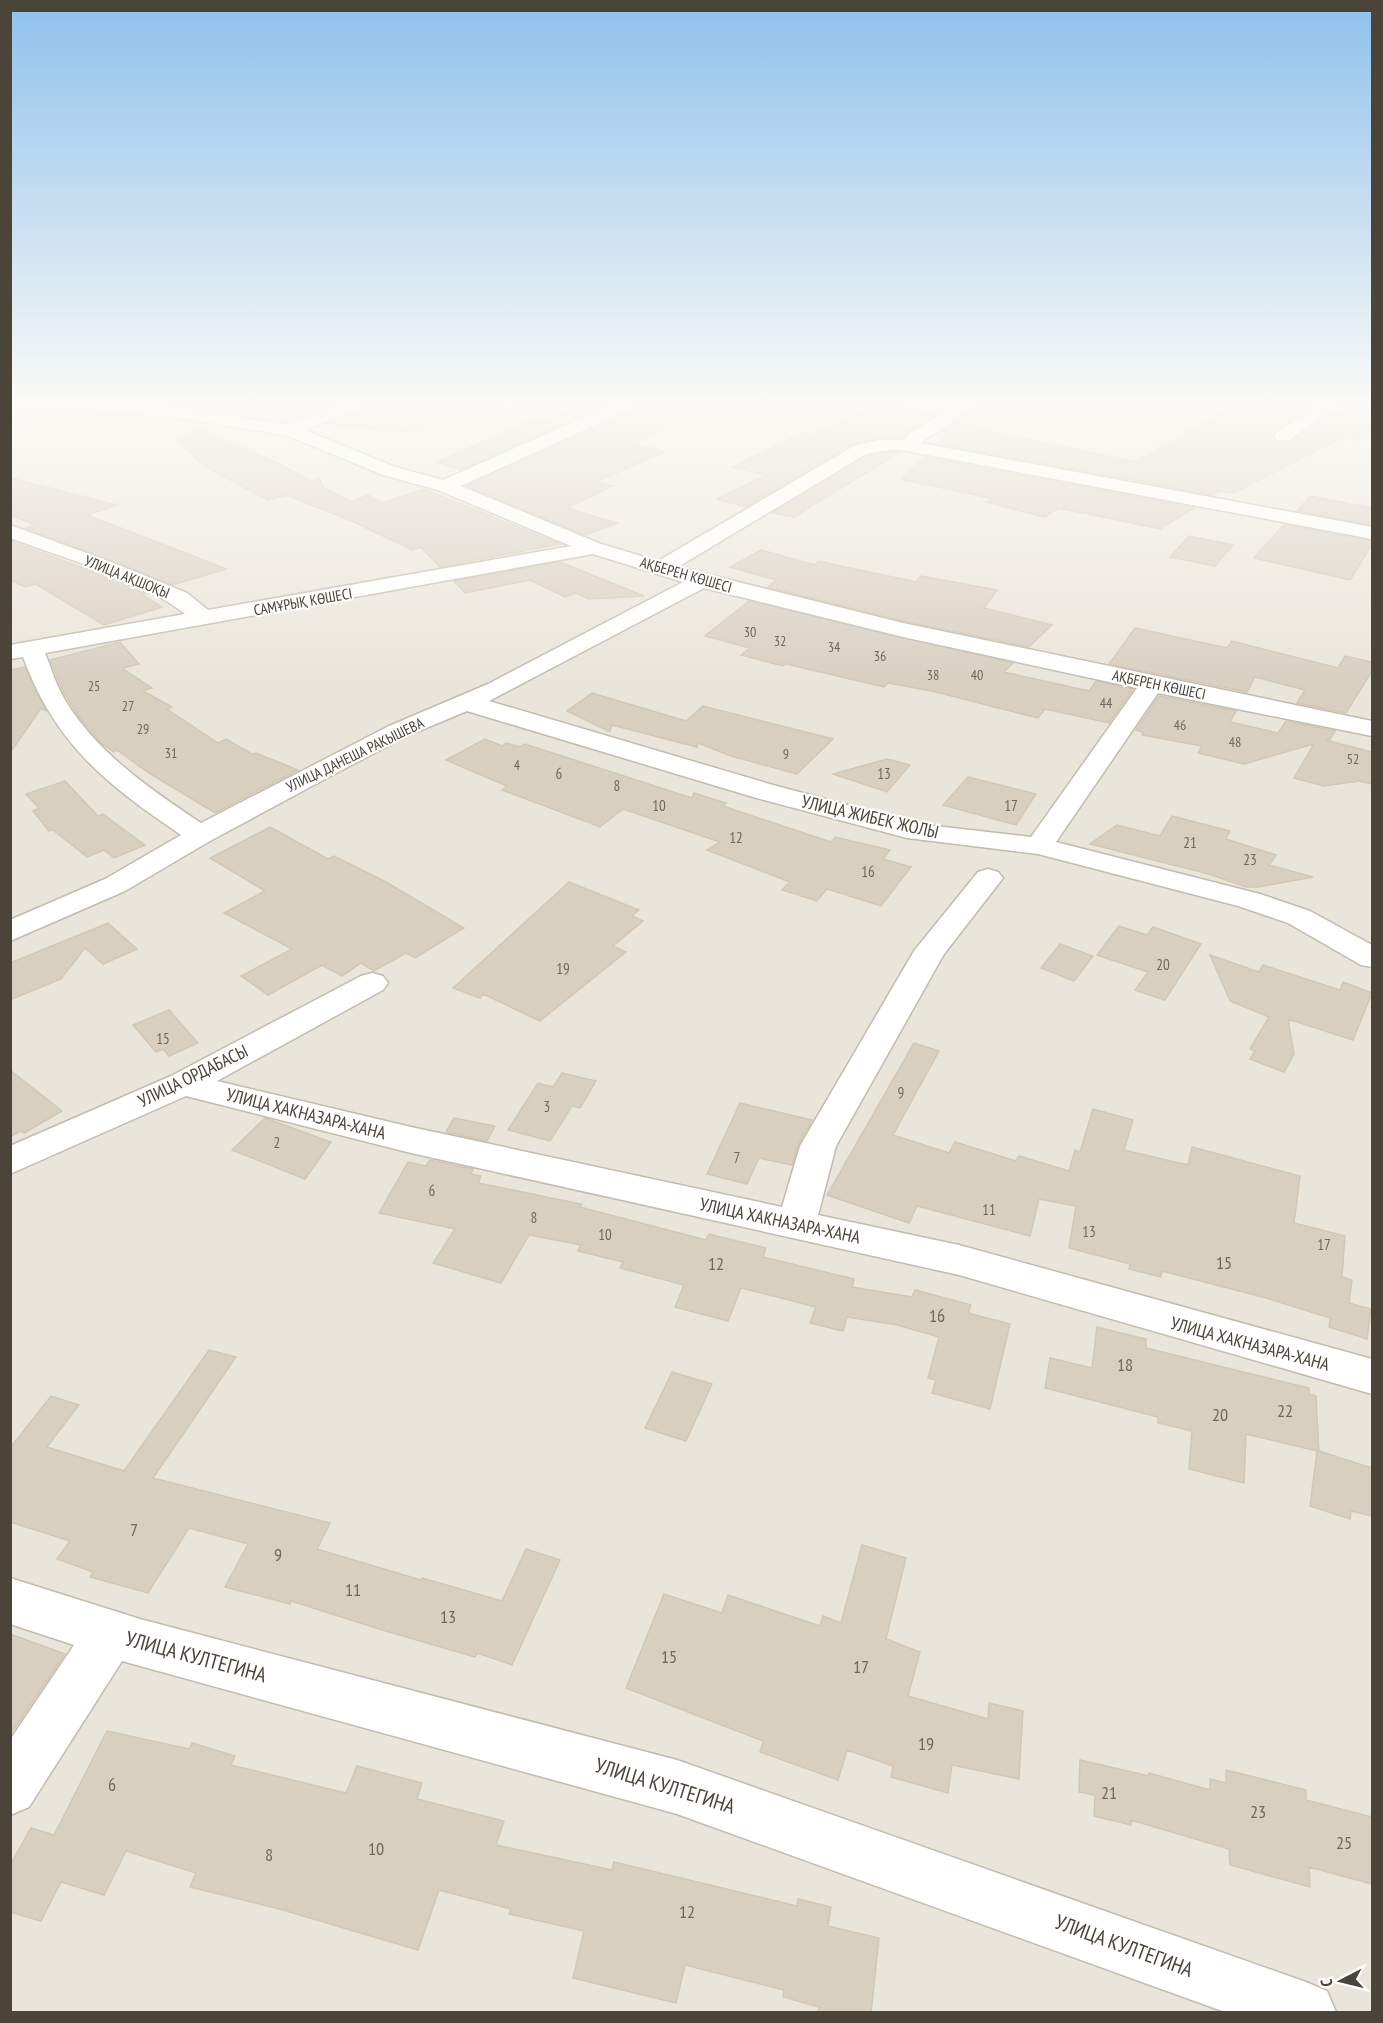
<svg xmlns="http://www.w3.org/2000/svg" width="1383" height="2023" font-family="'PT Sans Narrow',sans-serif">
  <rect width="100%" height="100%" fill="#f6f3ec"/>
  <path fill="#eae5da" d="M11,403H1372V2012H11Z"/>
  <path fill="#d8cfc1" stroke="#d3c7b4" stroke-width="1.5" d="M289,403H339L291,421H288Z
    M368,403H437L426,408L447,410L416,433L325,424L365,409Z
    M593,403H611L461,470L437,462L528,422L536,423Z
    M639,403H687L666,413L691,419L632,443L665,452L595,482L613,486L567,508L617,523L585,535L467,486L636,409Z
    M884,403H898L902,409L936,415L909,431L903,438H878L853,444L746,507L717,499L766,475L733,467L803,432L813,435Z
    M983,403H1025L1026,405L969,427L1136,462L1238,404L1249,407L1258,403H1289L1311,407L1272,435L1277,442H1289L1333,412L1340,413L1358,403H1372V433L1357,440L1345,436L1233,493L1220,491L1213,495L937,444L946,435L943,431Z
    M200,430L280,464L311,481L319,478L324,488L352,502L368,495L382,503L424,489L560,544L440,567L421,547L412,550L352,521L286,495L268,500L204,466L176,438Z
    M896,451L900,452L794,517L772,513L867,456Z
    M924,457L1194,508L1160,529L1059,508L1044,517L986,502L993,499L901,479Z
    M10,478L117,505L87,515L226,569L173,585L26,528L36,525L10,515Z
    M1310,496L1372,508V525L1297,511Z
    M1284,525L1372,541V545L1350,580L1254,558Z
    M1189,536L1233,545L1215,566L1170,557Z
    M10,541L125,583L146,593L141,594L162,607L104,625L36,584L25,587L10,580Z
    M761,550L815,565L818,561L916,582L921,576L997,590L984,608L1052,625L1029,647L903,621L768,587L776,580L730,567Z
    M560,562L644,596L589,599L576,593L565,597L530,580L465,593L454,581Z
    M749,601L1013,663L1004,672L1089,691L1096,681L1133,689L1109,723L1045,709L1038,718L936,692L888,683L884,687L786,664L783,666L741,655L750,648L705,636Z
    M1135,628L1227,648L1232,641L1338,668L1345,656L1372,662V671L1346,713L1297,703L1305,690L1255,677L1247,692L1109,664Z
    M120,642L139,664L122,668L152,688L143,691L172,707L167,709L218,743L226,739L252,754L256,753L298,770L215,813L149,773L117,750L114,752L102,744L80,718L64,693L50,660Z
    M25,667L46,711L41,708L10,753V670Z
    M592,693L686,721L703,706L833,739L797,774L731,756L698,743L697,747L612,725L610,732L567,711Z
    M1159,696L1236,711L1230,722L1278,733L1286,721L1335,731L1330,739L1326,740L1372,752V784L1359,781L1324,786L1294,778L1314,744L1244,764L1198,753L1202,746L1142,735L1143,732L1136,730Z
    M485,739L502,746L506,743L520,747L525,744L692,798L694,793L726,803L723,806L831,842L835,837L890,850L883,859L911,867L881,906L827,889L817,901L782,890L790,882L707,850L720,842L623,809L600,827L502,790L507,786L446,760Z
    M887,759L910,765L887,792L833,774Z
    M968,777L1036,794L1016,825L943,805Z
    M65,781L98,816L103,814L145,845L114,858L104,850L87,857L53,830L49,831L33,811L39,808L26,794Z
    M1172,816L1230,831L1226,839L1276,855L1269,865L1313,877L1259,887H1246L1209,874L1090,844L1117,825L1160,836Z
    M270,827L328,859L334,856L386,882L464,928L415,958L406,953L374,971L361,963L342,976L322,965L268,995L241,976L292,949L224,913L265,891L210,858Z
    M569,882L639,910L632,916L643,921L613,946L626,952L540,1021L483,994L480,998L453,988Z
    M108,923L137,949L103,964L85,948L61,979L10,1000V963Z
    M1119,926L1147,935L1153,927L1201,944L1165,1000L1135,990L1148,972L1097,955Z
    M1060,944L1093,956L1074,981L1041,968Z
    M1210,955L1259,972L1263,965L1340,990L1343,982L1372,993L1353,1040L1288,1019L1294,1054L1284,1072L1250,1059L1255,1051L1250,1049L1269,1017L1230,1001Z
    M169,1010L198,1043L169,1056L163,1049L156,1052L133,1025Z
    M914,1043L939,1051L893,1135L949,1153L955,1142L1016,1161L1019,1156L1069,1171L1075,1150L1080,1152L1093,1109L1133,1120L1124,1150L1188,1165L1192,1147L1300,1176L1294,1223L1345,1236L1342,1277L1352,1280L1349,1303L1371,1309L1367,1339L1329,1327L1330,1318L1266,1298L1162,1271L1161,1277L1129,1269L1130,1264L1069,1248L1076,1206L1039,1199L1030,1236L917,1206L909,1223L827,1195Z
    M10,1070L62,1111L24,1133L21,1131L10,1137Z
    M562,1073L596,1081L580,1108L572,1106L550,1141L508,1130L538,1083L553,1087Z
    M740,1103L812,1120L798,1145L792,1165L759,1158L747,1184L707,1174Z
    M265,1118L331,1142L305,1179L232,1150Z
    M454,1118L495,1126L487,1141L446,1132Z
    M430,1160L473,1169L471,1174L481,1176L478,1183L581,1204L580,1207L706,1240L709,1234L766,1248L763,1257L854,1279L852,1287L912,1297L915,1290L971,1305L968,1313L1010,1324L990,1409L932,1393L936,1380L928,1378L939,1337L897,1325L847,1317L843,1331L810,1323L816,1307L741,1288L728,1321L675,1307L684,1285L620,1268L623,1262L578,1251L581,1245L529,1235L501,1283L433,1263L455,1229L379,1213L408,1162L426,1166Z
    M1097,1327L1146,1339V1348L1309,1388V1394L1316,1396L1319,1451L1372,1468V1516L1351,1511L1350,1519L1310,1506L1317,1451L1246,1434L1244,1483L1189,1469L1192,1431L1158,1423V1417L1045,1388L1050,1358L1092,1368Z
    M209,1350L236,1357L153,1478L330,1523L317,1549L421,1580L422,1578L502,1601L526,1549L560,1560L512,1665L477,1653L475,1657L379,1629L291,1601L290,1604L225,1587L248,1544L189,1528L148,1593L90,1577L93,1572L57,1559L70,1541L10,1522V1448L51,1396L79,1405L47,1447L124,1471Z
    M672,1372L712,1384L686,1441L645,1428Z
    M862,1545L906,1558L886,1639L920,1652L908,1696L988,1719L989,1703L1023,1711L1019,1779L952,1765L948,1793L891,1777L893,1766L847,1750L838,1780L760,1752L763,1741L626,1688L664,1594L722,1613L728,1595L820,1626L823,1616L841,1623Z
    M10,1634L65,1654L10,1735Z
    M107,1731L189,1749L192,1743L235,1756L231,1765L346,1793L357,1766L422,1783L417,1799L504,1821L496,1845L612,1870L614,1862L797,1906L798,1899L831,1907L828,1926L879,1938L871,2013H818L819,2007L783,1997L784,1990L685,1965L676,2003L573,1978L584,1931L509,1914L511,1909L439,1890L418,1950L283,1910L190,1887L196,1873L126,1851L104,1895L61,1882L41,1921L10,1912V1865L31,1828L54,1835Z
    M1080,1760L1149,1776V1773L1210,1790V1779L1226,1783V1770L1306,1790V1800L1372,1817V1884L1309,1867L1310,1887L1230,1865L1229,1849L1131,1820V1825L1094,1816L1095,1795L1079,1792Z"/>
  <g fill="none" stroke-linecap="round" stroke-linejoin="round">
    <g stroke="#c2bbae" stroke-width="3">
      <path id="minor" d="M10,403L167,406L288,425L344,403H366L364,407L305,430L395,467L443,480L616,403H637L635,407L461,486L601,544L658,561L854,446L879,440H904L910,433L942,414L902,407L900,403H932L955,407L962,403H981L920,443L1372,527V539L896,449L866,454L678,567L903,623L1372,721V736L1158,693L1056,842L1260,894L1310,911L1372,945V967L1361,965L1288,923L1238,906L1038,854L907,838L753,797L467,711L407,736L325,779L210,841L125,891L10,941V920L105,879L181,835C106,784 55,744 23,657L10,659V645L185,614C145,581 61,557 10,538V525L119,565L187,593L208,610L571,546L438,490L383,475L286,435L167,416L10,408ZM593,554L683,582L488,684L389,726L201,823C150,789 97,753 65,700C56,685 51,668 45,653ZM704,588L903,637L1137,688L1031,837L918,824L773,785L489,701Z
        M1322,403H1341L1289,440H1277L1274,436L1277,432Z
        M988,869L998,872L1003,878L944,954L836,1146L818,1215L959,1245L1372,1359V1394L959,1275L411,1153L186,1096L10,1174V1146L171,1076L361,976L372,973L383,976L388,983L383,990L217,1081L411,1127L782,1207L800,1146L914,951L978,872Z
        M10,1578L140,1619L677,1760L1306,1982L1327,1991L1336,2012H1225L677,1814L122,1661L29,1807L10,1815V1740L74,1645L10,1624Z"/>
    </g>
    <use href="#minor" fill="#fff" fill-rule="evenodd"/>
  </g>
  <linearGradient id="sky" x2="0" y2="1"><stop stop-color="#8fc1ec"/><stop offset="0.59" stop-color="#fbfaf6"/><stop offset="1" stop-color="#fbfaf6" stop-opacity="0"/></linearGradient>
  <rect width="1383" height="686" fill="url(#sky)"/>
  <g text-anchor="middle" stroke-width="4.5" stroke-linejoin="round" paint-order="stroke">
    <g font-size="14" fill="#6e675b">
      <text x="750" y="637">30</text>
      <text x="780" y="646">32</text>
      <text x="834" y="652">34</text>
      <text x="880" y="661">36</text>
      <text x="933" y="680">38</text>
      <text x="977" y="680">40</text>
      <text x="94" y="691">25</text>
      <text x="1106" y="708">44</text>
      <text x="128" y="711">27</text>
      <text x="1180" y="730">46</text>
      <text x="143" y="734">29</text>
      <text x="1235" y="747">48</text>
      <text x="171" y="758">31</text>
      <text x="786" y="759">9</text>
      <text x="1353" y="764">52</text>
      <text x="517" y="770">4</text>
    </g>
    <g font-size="15" fill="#4b4439" stroke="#fff">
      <text transform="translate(686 575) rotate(16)" y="5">АҚБЕРЕН КӨШЕСІ</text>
      <text transform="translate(127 577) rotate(22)" y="5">УЛИЦА АҚШОҚЫ</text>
      <text transform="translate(303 602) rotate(-10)" y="5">САМҰРЫҚ КӨШЕСІ</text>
      <text transform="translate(1159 685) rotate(12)" y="5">АҚБЕРЕН КӨШЕСІ</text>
      <text transform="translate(355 755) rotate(-26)" y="5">УЛИЦА ДАНЕША РАКЫШЕВА</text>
    </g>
    <g font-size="15" fill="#6e675b">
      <text x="559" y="779">6</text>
      <text x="884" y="779">13</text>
      <text x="617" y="791">8</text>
      <text x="659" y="811">10</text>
      <text x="1011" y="811">17</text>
      <text x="736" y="843">12</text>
      <text x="1190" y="848">21</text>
      <text x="1250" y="865">23</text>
      <text x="868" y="877">16</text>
      <text x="1163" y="970">20</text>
      <text x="563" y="974">19</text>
      <text x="163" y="1044">15</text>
      <text x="901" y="1098">9</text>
      <text x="547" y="1112">3</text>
      <text x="277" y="1148">2</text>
      <text x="737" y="1163">7</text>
      <text x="432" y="1196">6</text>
      <text x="989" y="1215">11</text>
      <text x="534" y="1223">8</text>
      <text x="1089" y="1237">13</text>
      <text x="605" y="1240">10</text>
      <text x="1324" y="1250">17</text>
    </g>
    <g font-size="18" fill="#4b4439" stroke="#fff">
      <text transform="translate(870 817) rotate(13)" y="6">УЛИЦА ЖИБЕК ЖОЛЫ</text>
      <text transform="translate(193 1076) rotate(-26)" y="6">УЛИЦА ОРДАБАСЫ</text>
      <text transform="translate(306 1114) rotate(14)" y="6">УЛИЦА ХАКНАЗАРА-ХАНА</text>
      <text transform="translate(780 1221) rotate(12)" y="6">УЛИЦА ХАКНАЗАРА-ХАНА</text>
      <text transform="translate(1250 1344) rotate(15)" y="6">УЛИЦА ХАКНАЗАРА-ХАНА</text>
    </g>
    <g font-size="18" fill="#6e675b">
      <text x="1224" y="1269">15</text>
      <text x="716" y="1270">12</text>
      <text x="937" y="1322">16</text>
      <text x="1125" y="1371">18</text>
      <text x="1285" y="1417">22</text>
      <text x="1220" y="1421">20</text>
      <text x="134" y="1536">7</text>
      <text x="278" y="1561">9</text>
      <text x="353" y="1596">11</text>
      <text x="448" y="1623">13</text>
      <text x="669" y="1663">15</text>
      <text x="861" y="1673">17</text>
      <text x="926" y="1750">19</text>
      <text x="112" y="1791">6</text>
      <text x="1109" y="1799">21</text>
      <text x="1258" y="1818">23</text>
      <text x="1344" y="1849">25</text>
      <text x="376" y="1855">10</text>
      <text x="269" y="1861">8</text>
      <text x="687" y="1918">12</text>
    </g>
    <g font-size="21" fill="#4b4439" stroke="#fff">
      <text transform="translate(196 1657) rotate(15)" y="7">УЛИЦА КУЛТЕГИНА</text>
      <text transform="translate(665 1786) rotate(17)" y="7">УЛИЦА КУЛТЕГИНА</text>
      <text transform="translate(1124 1946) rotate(20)" y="7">УЛИЦА КУЛТЕГИНА</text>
    </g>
  </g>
  <rect width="1383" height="2023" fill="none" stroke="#4b4439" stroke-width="24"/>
  <g transform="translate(1341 1981) rotate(263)" stroke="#ffffff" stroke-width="4.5" paint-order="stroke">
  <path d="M0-4.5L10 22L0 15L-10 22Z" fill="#4b4439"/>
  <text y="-9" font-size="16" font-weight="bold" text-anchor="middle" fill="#4b4439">С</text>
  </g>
</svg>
